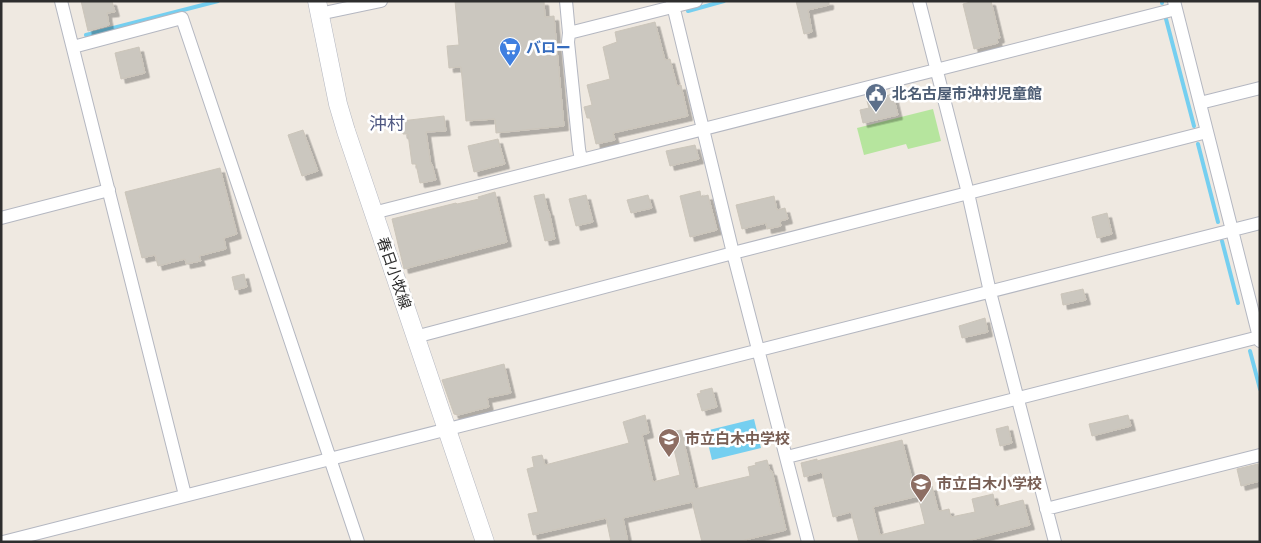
<svg xmlns="http://www.w3.org/2000/svg" width="1261" height="543" font-family="'Noto Sans','Noto Sans JP',sans-serif">
  <defs>
    <filter id="shadow"><feDropShadow dx="4.5" dy="4.5" stdDeviation="0" flood-color="#0004"/></filter>
  </defs>
  <rect width="100%" height="100%" fill="#efe9e1"/>
  <path fill="#b6e59e" d="M933,109L941,141L908,149L906,144L864,155L857,128Z"/>
  <path fill="#75cff0" d="M754,419L761,448L712,460L705,431Z"/>
  <g fill="none" stroke-linecap="round" stroke-linejoin="round">
    <path stroke="#75cff0" stroke-width="4" d="M1162,1V3
      M688,11L724,1
      M1166,19L1194,126
      M86,35L218,1
      M1198,144L1218,222
      M1222,241L1238,303
      M1250,351L1260,389"/>
  </g>
  <path fill="#cbc7bf" stroke="#cbc5ba" fill-rule="evenodd" filter="url(#shadow)" d="M81,1H112L115,12L107,13L109,25L88,31Z
    M455,1H544L545,17L554,16L564,126L496,133L495,119L466,121L461,67L449,68L447,46L459,45Z
    M796,1H829V5L808,10L812,32L804,34Z
    M974,1H991L1000,38L997,39L998,43L974,49L963,4Z
    M655,22L665,60L670,59L677,86L681,85L688,116L613,133L615,140L596,144L590,118H587L584,107L592,105L587,85L610,79L603,47L617,42L615,32Z
    M139,47L145,73L121,79L115,53Z
    M893,94L898,115L863,123L860,110L869,108L867,101Z
    M444,116L446,131L426,132L431,165L432,164L436,180L420,183L416,164H412L408,134H403L401,121Z
    M303,130L318,171L302,176L288,135Z
    M498,139L505,164L474,172L468,146Z
    M695,145L699,159L670,166L666,151Z
    M220,168L237,234L224,238L226,249L199,256L201,261L186,264L185,259L158,266L155,255L142,258L125,192Z
    M700,191L701,197L708,195L717,230L690,237L680,196Z
    M495,192L507,242L404,269L392,219L456,203L457,204L479,199L478,197Z
    M544,194L548,211H549L555,239L545,241L534,196Z
    M586,195L593,222L576,226L569,199Z
    M648,195L652,208L631,213L627,200Z
    M774,196L777,210L785,208L788,219L780,221L781,226L767,229L766,223L742,229L736,205Z
    M1107,213L1112,234L1097,238L1092,217Z
    M244,274L247,287L235,290L232,277Z
    M1083,289L1086,300L1063,305L1061,294Z
    M985,318L988,332L962,338L959,326Z
    M504,364L511,393L487,398L489,407L458,415L454,414L442,380Z
    M712,388L717,407L702,411L697,394L701,393L700,391Z
    M645,415L649,433L642,435L653,482L680,475L670,432L681,430L695,489L750,476L748,467L756,465L755,463L767,460L770,471H772L786,530L737,542H702L692,502L623,518L628,542H611L606,518L533,535L528,514L538,512L527,469L534,467L532,457L542,455L545,465L629,443L623,422Z
    M1128,415L1131,426L1092,436L1089,424Z
    M1008,426L1012,443L1000,446L996,429Z
    M902,440L913,483L921,480L923,488L932,486L938,510L940,511L949,509L951,517L975,512L972,499L993,494L996,507L1023,500L1030,525L963,542H859L851,512L833,517L822,472L804,477L801,463L817,459V461ZM918,496L925,524L880,535L873,507Z
    M1258,464L1260,481L1241,486L1237,469Z"/>
  <g fill="none" stroke-linecap="round" stroke-linejoin="round">
    <g stroke="#b4b7c1" stroke-width="14">
      <path id="street" d="M61,1L185,495
        M566,1L569,33L568,42L579,149L581,160
        M672,1L733,253L808,542
        M919,1L968,193L990,292L1055,542
        M1174,1L1260,341
        M319,14L381,1
        M569,33L696,1
        M73,47L182,18L358,542
        M1200,103L1260,88
        M373,213L1176,9
        M1,218L109,190
        M415,337L733,253L1207,132
        M787,457L1259,337
        M1046,509L1260,455
        M3,542L1260,223"/>
    </g>
    <g stroke="#b4b7c1" stroke-width="19">
      <path id="secondary" d="M317,1L338,104L346,131L485,542"/>
    </g>
    <use href="#street" stroke="#fff" stroke-width="12"/>
    <use href="#secondary" stroke="#fff" stroke-width="18"/>
  </g>
  <defs>
    <g id="supermarket-pin" transform="scale(1.125)"><path d="M0 17L-7.5 6A9.5 9.5 0 1 1 7.5 6Z" fill="#3f7fe0" stroke="#fff"/><path d="M-6-5.5h2.5l.6 2H6L4.5 2H-2.5L-4.4-4H-6ZM-1.5 3.2a1.3 1.3 0 1 0 .1 0ZM3 3.2a1.3 1.3 0 1 0 .1 0Z" fill="#fff"/></g>
    <g id="civic-pin" transform="scale(1.125)"><path d="M0 17L-7.5 6A9.5 9.5 0 1 1 7.5 6Z" fill="#5c6f8a" stroke="#fff"/><path d="M-.6-6.5H3V-4.5H.6V-3L4-1V1h2V6H-6V1h2V-1L-.6-3ZM-1.2 2.5V6h2.4V2.5Z" fill="#fff"/></g>
    <g id="school-pin" transform="scale(1.125)"><path d="M0 17L-7.5 6A9.5 9.5 0 1 1 7.5 6Z" fill="#8d6e63" stroke="#fff"/><path d="M0-5L7-2L0 1L-7-2ZM-4 1L0 2.5L4 1V4Q0 6-4 4Z" fill="#fff"/></g>
  </defs>
  <g fill-rule="evenodd">
    <use href="#supermarket-pin" x="510" y="48"/>
    <use href="#civic-pin" x="876" y="94"/>
    <use href="#school-pin" x="669" y="439"/>
    <use href="#school-pin" x="921" y="484"/>
  </g>
  <g text-anchor="middle" stroke-width="5" stroke-linejoin="round" paint-order="stroke">
    <g font-size="15" font-weight="bold" fill="#366cbe" stroke="#fff" text-anchor="start">
      <text x="526" y="53">バロー</text>
    </g>
    <g font-size="15" font-weight="bold" fill="#4e5e75" stroke="#fff" text-anchor="start">
      <text x="892" y="99">北名古屋市沖村児童館</text>
    </g>
    <g font-size="15" fill="#2e2e2e" stroke="#fff">
      <text transform="translate(394 273) rotate(71)" y="5">春日小牧線</text>
    </g>
    <g font-size="15" font-weight="bold" fill="#785e54" stroke="#fff" text-anchor="start">
      <text x="685" y="444">市立白木中学校</text>
      <text x="937" y="489">市立白木小学校</text>
    </g>
    <g font-size="18" fill="#4d5680" stroke="#fff">
      <text x="387" y="130">沖村</text>
    </g>
  </g>
  <rect width="1261" height="543" fill="none" stroke="#2e2e2e" stroke-width="5"/>
</svg>
